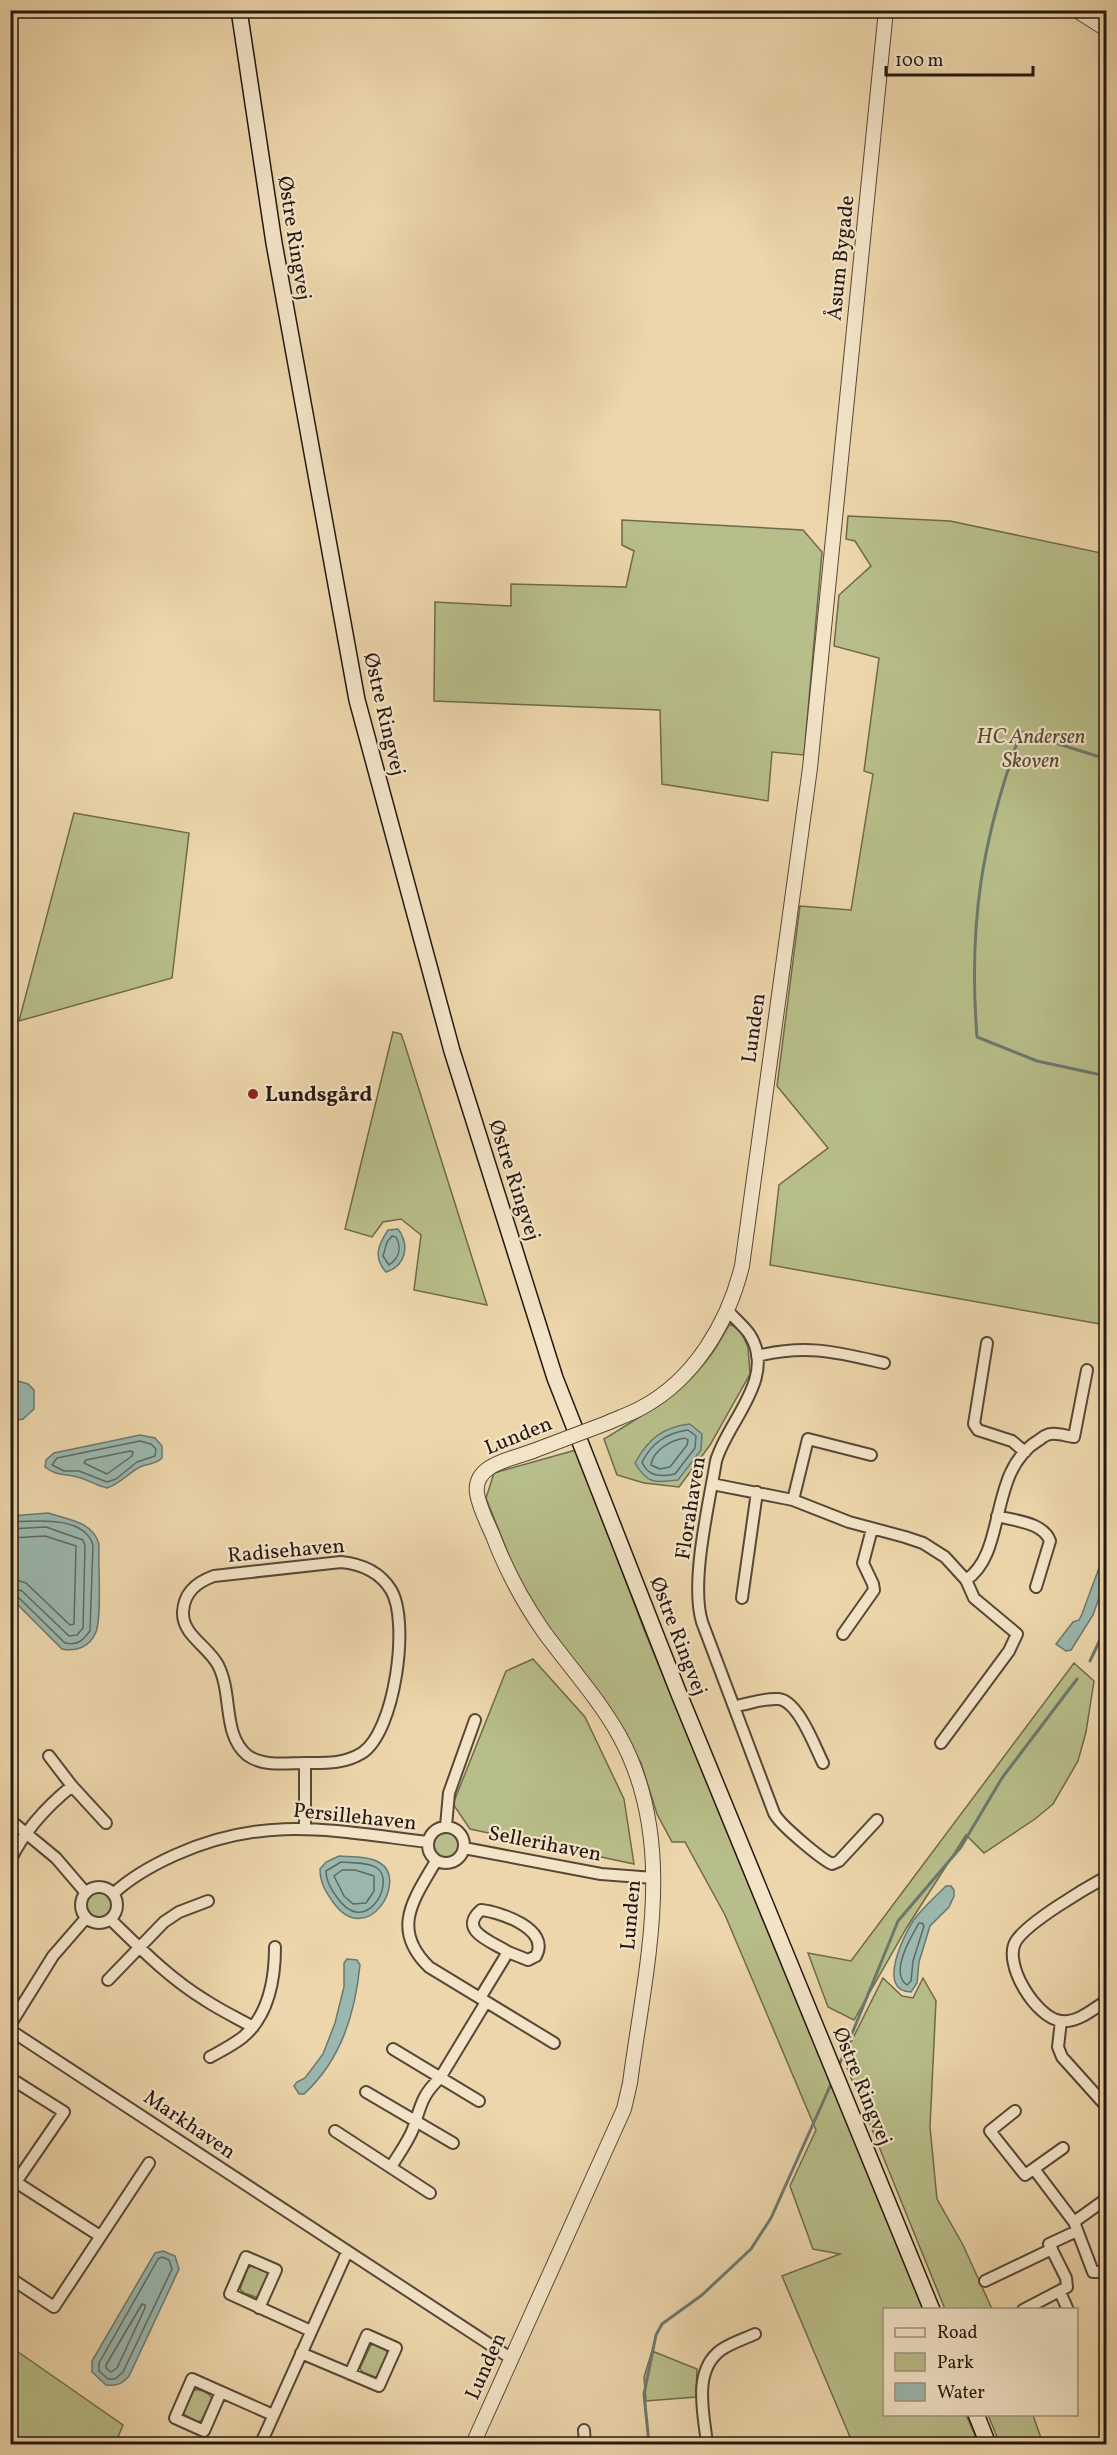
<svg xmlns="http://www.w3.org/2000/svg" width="1117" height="2455" font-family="Vollkorn,serif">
  <rect width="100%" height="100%" fill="#edd6ab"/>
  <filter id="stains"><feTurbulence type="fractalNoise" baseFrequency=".00333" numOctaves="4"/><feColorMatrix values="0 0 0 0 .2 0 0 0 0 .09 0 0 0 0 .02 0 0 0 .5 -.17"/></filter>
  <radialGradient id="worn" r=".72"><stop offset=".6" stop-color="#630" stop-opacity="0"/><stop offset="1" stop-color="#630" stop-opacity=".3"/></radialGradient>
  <path fill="#b8be89" stroke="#6e6a4c" stroke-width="1.5" d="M848,516L950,521L1106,554V1325L770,1265L779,1185L828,1148L777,1086L800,906L851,910L873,774L864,771L879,658L834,646L839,595L871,566L855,541L846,539Z
    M622,520L803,530L822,552L804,755L772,752L768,801L662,784L660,710L434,701L435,602L511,606V584L626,587L634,551L622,545Z
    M74,813L189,833L172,978L19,1021Z
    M393,1032L401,1034L404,1042L487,1305L414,1290L421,1235L401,1219L383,1222L372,1237L345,1229Z
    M730,1324L740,1330L748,1347L750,1374L710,1445L679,1487L644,1483L617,1475L604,1439C643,1415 686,1391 713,1352C719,1343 724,1333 730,1324Z
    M576,1450L645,1632L923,2309L884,2310V2414L966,2415L979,2444H853L782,2276L840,2254L813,2249L790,2186L816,2130L725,1915L685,1842H672L657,1814L641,1763L618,1721L526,1598L486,1498L494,1473Z
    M533,1659L585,1717L624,1799L634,1864L470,1829L453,1804L506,1671Z
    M1074,1663L1094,1681L1086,1732L1078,1761L1053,1804L1035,1819L984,1853L966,1835L907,1927L854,2020L828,2007L808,1953L851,1961Z
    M434 1845a12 12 0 1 1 24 0a12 12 0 1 1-24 0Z
    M87 1905a12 12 0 1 1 24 0a12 12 0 1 1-24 0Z
    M883,1978L902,1996L913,1998L923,1978L936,2001L930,2127L937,2199L963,2245L992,2309H945L843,2058Z
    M253,2265L267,2272L268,2275L260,2294L256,2297L244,2293L240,2289L248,2268Z
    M371,2345C377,2343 386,2348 388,2354L378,2376L375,2377L362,2372L360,2368Z
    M11,2347L123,2425L115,2444H11Z
    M652,2351L697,2369L696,2397L646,2401L644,2377Z
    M194,2390C200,2389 210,2393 212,2399L201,2421L196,2422L184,2414V2410Z
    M988,2415H1033L1043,2444H1000Z"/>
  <path fill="#9ab8af" stroke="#6b786f" stroke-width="1.5" d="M398,1229C410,1245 406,1266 386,1272C373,1258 378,1245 388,1230Z
    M18,1381L28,1384L34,1390V1409L23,1419L11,1421V1383Z
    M690,1424L702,1434L701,1450L678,1480C655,1483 647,1484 635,1463C648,1439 663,1427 690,1424Z
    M140,1435L155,1438L162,1446V1458C155,1465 148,1463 140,1467C128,1473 120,1484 107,1488C98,1486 90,1481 81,1478C67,1473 57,1477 45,1467L46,1460L54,1453Z
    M48,1513C69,1520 92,1521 99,1544C98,1564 102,1616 96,1632C90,1647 76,1652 62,1649L11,1598V1516Z
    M1106,1549V1578L1093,1615L1071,1650L1066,1651L1056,1644L1073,1622L1079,1620L1082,1614Z
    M339,1856C352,1857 369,1856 380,1863C409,1880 367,1950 333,1902C325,1891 320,1882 320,1869L326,1862Z
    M946,1886H951L954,1890V1896L949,1907L930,1926L919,1962L917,1983L911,1992C876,1991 904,1935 913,1921C922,1908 935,1897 946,1886Z
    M347,1959L357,1960L360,1965C355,2014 341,2060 304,2094H299L294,2086L297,2082L305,2078L323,2054L335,2023L344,1987V1963Z
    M163,2251L175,2256L179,2269L129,2376C122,2384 117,2386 106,2385L92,2372V2361L155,2253Z"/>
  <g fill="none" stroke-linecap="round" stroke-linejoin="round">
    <path stroke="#606860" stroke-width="1.5" d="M392,1236L396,1237C402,1248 399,1258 389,1265L383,1256L387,1242Z
      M688,1430L696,1436L695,1448L675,1474C661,1477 648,1477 642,1462C652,1443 666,1433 688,1430Z
      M685,1438L688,1440L687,1445L670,1467L660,1469L651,1465C653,1450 671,1440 685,1438Z
      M140,1441L151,1444L156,1449L155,1456L137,1462L116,1479L107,1482L79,1471H64L52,1465L57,1458Z
      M130,1451L133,1452L132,1456L107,1474L84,1463L86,1460Z
      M10,1522C35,1521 84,1515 93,1545L90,1631C83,1640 78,1646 65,1643L17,1596L10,1595
      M10,1529L46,1527L83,1540L85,1546L83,1628L77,1635L69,1636L22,1591L10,1587
      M10,1538L45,1536L76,1546L74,1624L70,1625L26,1583L10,1578
      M341,1862C352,1863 368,1862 377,1868C397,1882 365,1940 336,1896C330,1888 326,1881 326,1871Z
      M342,1870H355L374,1876V1891L366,1903L353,1904L344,1896L334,1876Z
      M922,1923L924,1926L913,1961L911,1981L907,1985C889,1973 911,1937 919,1923Z
      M162,2257L169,2260L172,2269L123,2372L115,2379H108L99,2371V2363L158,2259Z
      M142,2304L145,2305V2308L117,2368L111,2372L106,2368V2365Z"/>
    <path stroke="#6b786f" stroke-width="3" d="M1106,759L1021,732C982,839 968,923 977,1037L1037,1061L1106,1076
      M1090,1661L1106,1627
      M840,2063L898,1921L961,1847L1002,1778L1077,1679
      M649,2444L644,2394L656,2335L662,2324L702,2295L751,2249L771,2218L831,2084"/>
    <g stroke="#574737" stroke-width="14">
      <path id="minor" d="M728,1311C735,1319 745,1327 750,1335C777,1378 727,1422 716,1461C709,1504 690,1582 702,1622L774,1813C779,1824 821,1859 832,1864L839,1861L877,1820
        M987,1343L974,1424L978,1430L1012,1441L1025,1452
        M757,1356C807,1344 836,1352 884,1363
        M712,1484L793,1500L849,1522L905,1537L923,1543L945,1557L966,1580L974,1598L1017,1634L1009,1651L941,1743
        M793,1500L808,1439L871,1455
        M997,1516C1015,1521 1043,1522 1050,1541L1036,1587
        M966,1580C1008,1552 987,1471 1039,1440C1042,1438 1046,1434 1051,1434C1058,1433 1066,1436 1074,1437L1087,1370
        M742,1598L757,1492
        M843,1634L874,1590L873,1584L863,1563L872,1529
        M735,1706C749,1704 764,1698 778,1699C798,1700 815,1747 823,1763
        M49,1756L72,1786L106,1823
        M10,1820L56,1858L86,1893
        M446,1826L449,1793L475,1720
        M428 1845a18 18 0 1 1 36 0a18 18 0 1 1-36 0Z
        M305,1828V1763C326,1763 344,1764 362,1753C395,1732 410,1621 391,1590C380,1572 361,1564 341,1562L214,1576C197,1582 184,1592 183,1612C182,1635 208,1646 218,1665C233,1694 222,1734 247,1755C263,1767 286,1763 305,1763
        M464,1848L601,1874L654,1878
        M10,1861C24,1831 46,1807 72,1786
        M436,1861C414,1899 390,1929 429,1967L554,2043
        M1106,1877C1086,1888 1028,1922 1016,1941C1002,1963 1036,2018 1061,2021C1078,2023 1093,2009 1106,2001
        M81 1905a18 18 0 1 1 36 0a18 18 0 1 1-36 0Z
        M113,1894C131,1877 153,1865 175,1855C266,1814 334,1831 428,1842
        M110,1919C140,1948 169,1978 205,2000C220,2010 237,2018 253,2027
        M108,1980L164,1922L179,1912L208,1901
        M480,1998L508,1952L528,1960L536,1956C551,1929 500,1912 481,1910C457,1931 493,1942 508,1952
        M1061,2021L1058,2047L1062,2057L1106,2106
        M10,2025L53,1956L86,1918
        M10,2030L512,2359
        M393,2049L479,2101
        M210,2057C221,2051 233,2045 243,2037C269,2015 275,1980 275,1947
        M10,2078L64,2112L16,2182
        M366,2092L453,2143
        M1015,2111L990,2131L1025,2175L1063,2148
        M335,2131L430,2193
        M391,2167C398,2155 408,2142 413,2129C421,2106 421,2096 440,2078L486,2002
        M1034,2169L1074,2222L1093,2272H1106
        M11,2179L100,2236
        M1074,2222L1106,2199
        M10,2278L54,2307L149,2163
        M985,2281L1052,2249
        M1060,2292L1068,2310
        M259,2308L276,2270L246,2257L230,2294L311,2331
        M1023,2310L1067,2287L1066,2278L1049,2244L1077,2231
        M301,2353L379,2386L396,2348L367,2335L350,2374
        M221,2392L204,2431L175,2418L192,2379L273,2415
        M584,2430L585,2444
        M269,2444L262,2441L347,2252
        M707,2444C704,2414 692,2371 721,2350C731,2343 744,2339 755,2334"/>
    </g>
    <g stroke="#574737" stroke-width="16">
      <path id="tertiary" d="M1076,10L1106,29
        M607,1423C618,1418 630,1414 641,1408C694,1380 728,1323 742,1266L810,768L886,10
        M473,2444L624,2109L630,2083C645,1968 679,1843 619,1735C598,1698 569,1666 544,1632C523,1602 506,1570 493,1536C487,1522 479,1507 477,1493C473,1464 513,1459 533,1451"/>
    </g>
    <g stroke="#251710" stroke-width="18">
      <path id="secondary" d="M239,10L274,243L357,700L452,1051L555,1378L679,1694L932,2310
        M976,2414L988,2444"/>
    </g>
    <use href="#minor" stroke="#f3e4c8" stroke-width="10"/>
    <use href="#tertiary" stroke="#f3e4c8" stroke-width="14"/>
    <use href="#secondary" stroke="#f3e4c8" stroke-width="15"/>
    <g stroke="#574737" stroke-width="16" stroke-linecap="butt">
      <path id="tertiary-bridge" d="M533,1451L607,1423"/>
    </g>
    <use href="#tertiary-bridge" stroke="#f3e4c8" stroke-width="14"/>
  </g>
  <circle fill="#8f2418" stroke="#f3e4c8" stroke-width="2" cx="253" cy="1094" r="6"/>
  <g text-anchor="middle" stroke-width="4.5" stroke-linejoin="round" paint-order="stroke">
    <g font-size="21" fill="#251710" stroke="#f3e4c8">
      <text transform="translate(295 238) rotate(81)" y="7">Østre Ringvej</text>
      <text transform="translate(840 258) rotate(-84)" y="7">Åsum Bygade</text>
      <text transform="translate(385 714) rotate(77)" y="7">Østre Ringvej</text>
      <text transform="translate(753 1028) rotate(-82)" y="7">Lunden</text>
      <text transform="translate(515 1180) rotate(72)" y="7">Østre Ringvej</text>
      <text transform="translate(518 1435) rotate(-22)" y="7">Lunden</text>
      <text transform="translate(690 1508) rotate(-81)" y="7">Florahaven</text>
      <text transform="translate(286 1550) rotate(-5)" y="7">Radisehaven</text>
      <text transform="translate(679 1636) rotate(69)" y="7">Østre Ringvej</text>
      <text transform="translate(355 1816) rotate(6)" y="7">Persillehaven</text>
      <text transform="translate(545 1843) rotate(11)" y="7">Sellerihaven</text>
      <text transform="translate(630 1915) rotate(-85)" y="7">Lunden</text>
      <text transform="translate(863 2086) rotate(68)" y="7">Østre Ringvej</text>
      <text transform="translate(190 2124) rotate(34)" y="7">Markhaven</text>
      <text transform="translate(485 2366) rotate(-66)" y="7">Lunden</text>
    </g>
    <g font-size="21" font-style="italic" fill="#514934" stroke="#f3e4c8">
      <text x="1031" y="743">HC Andersen<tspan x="1031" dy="24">Skoven</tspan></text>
    </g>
    <g font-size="21" font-weight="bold" fill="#251710" stroke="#f3e4c8" text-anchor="start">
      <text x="265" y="1101">Lundsgård</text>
    </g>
  </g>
  <rect width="1117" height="2455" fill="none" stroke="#edd6ab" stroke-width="36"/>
  <rect x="12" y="12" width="1093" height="2431" fill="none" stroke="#251710" stroke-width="3"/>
  <rect x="18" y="18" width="1081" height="2419" fill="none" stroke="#251710" stroke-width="1.5"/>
  <rect x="883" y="2308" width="195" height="108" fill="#f3e4c8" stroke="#a1927e" stroke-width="1.5"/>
  <rect x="895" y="2328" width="30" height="9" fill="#f3e4c8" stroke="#a1927e" stroke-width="1.5"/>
  <text x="937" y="2338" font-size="18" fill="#251710">Road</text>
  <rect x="895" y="2353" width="30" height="18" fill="#b8be89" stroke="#a1927e" stroke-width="1.5"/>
  <text x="937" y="2368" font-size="18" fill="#251710">Park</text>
  <rect x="895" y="2383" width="30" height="18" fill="#9ab8af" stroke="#a1927e" stroke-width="1.5"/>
  <text x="937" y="2398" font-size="18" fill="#251710">Water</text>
  <path d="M886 66v9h147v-9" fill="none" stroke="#251710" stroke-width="3"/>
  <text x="895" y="66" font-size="18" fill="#251710" stroke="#f3e4c8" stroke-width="4.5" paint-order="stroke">100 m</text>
  <rect width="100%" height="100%" filter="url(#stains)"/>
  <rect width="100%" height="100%" fill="url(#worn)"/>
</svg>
